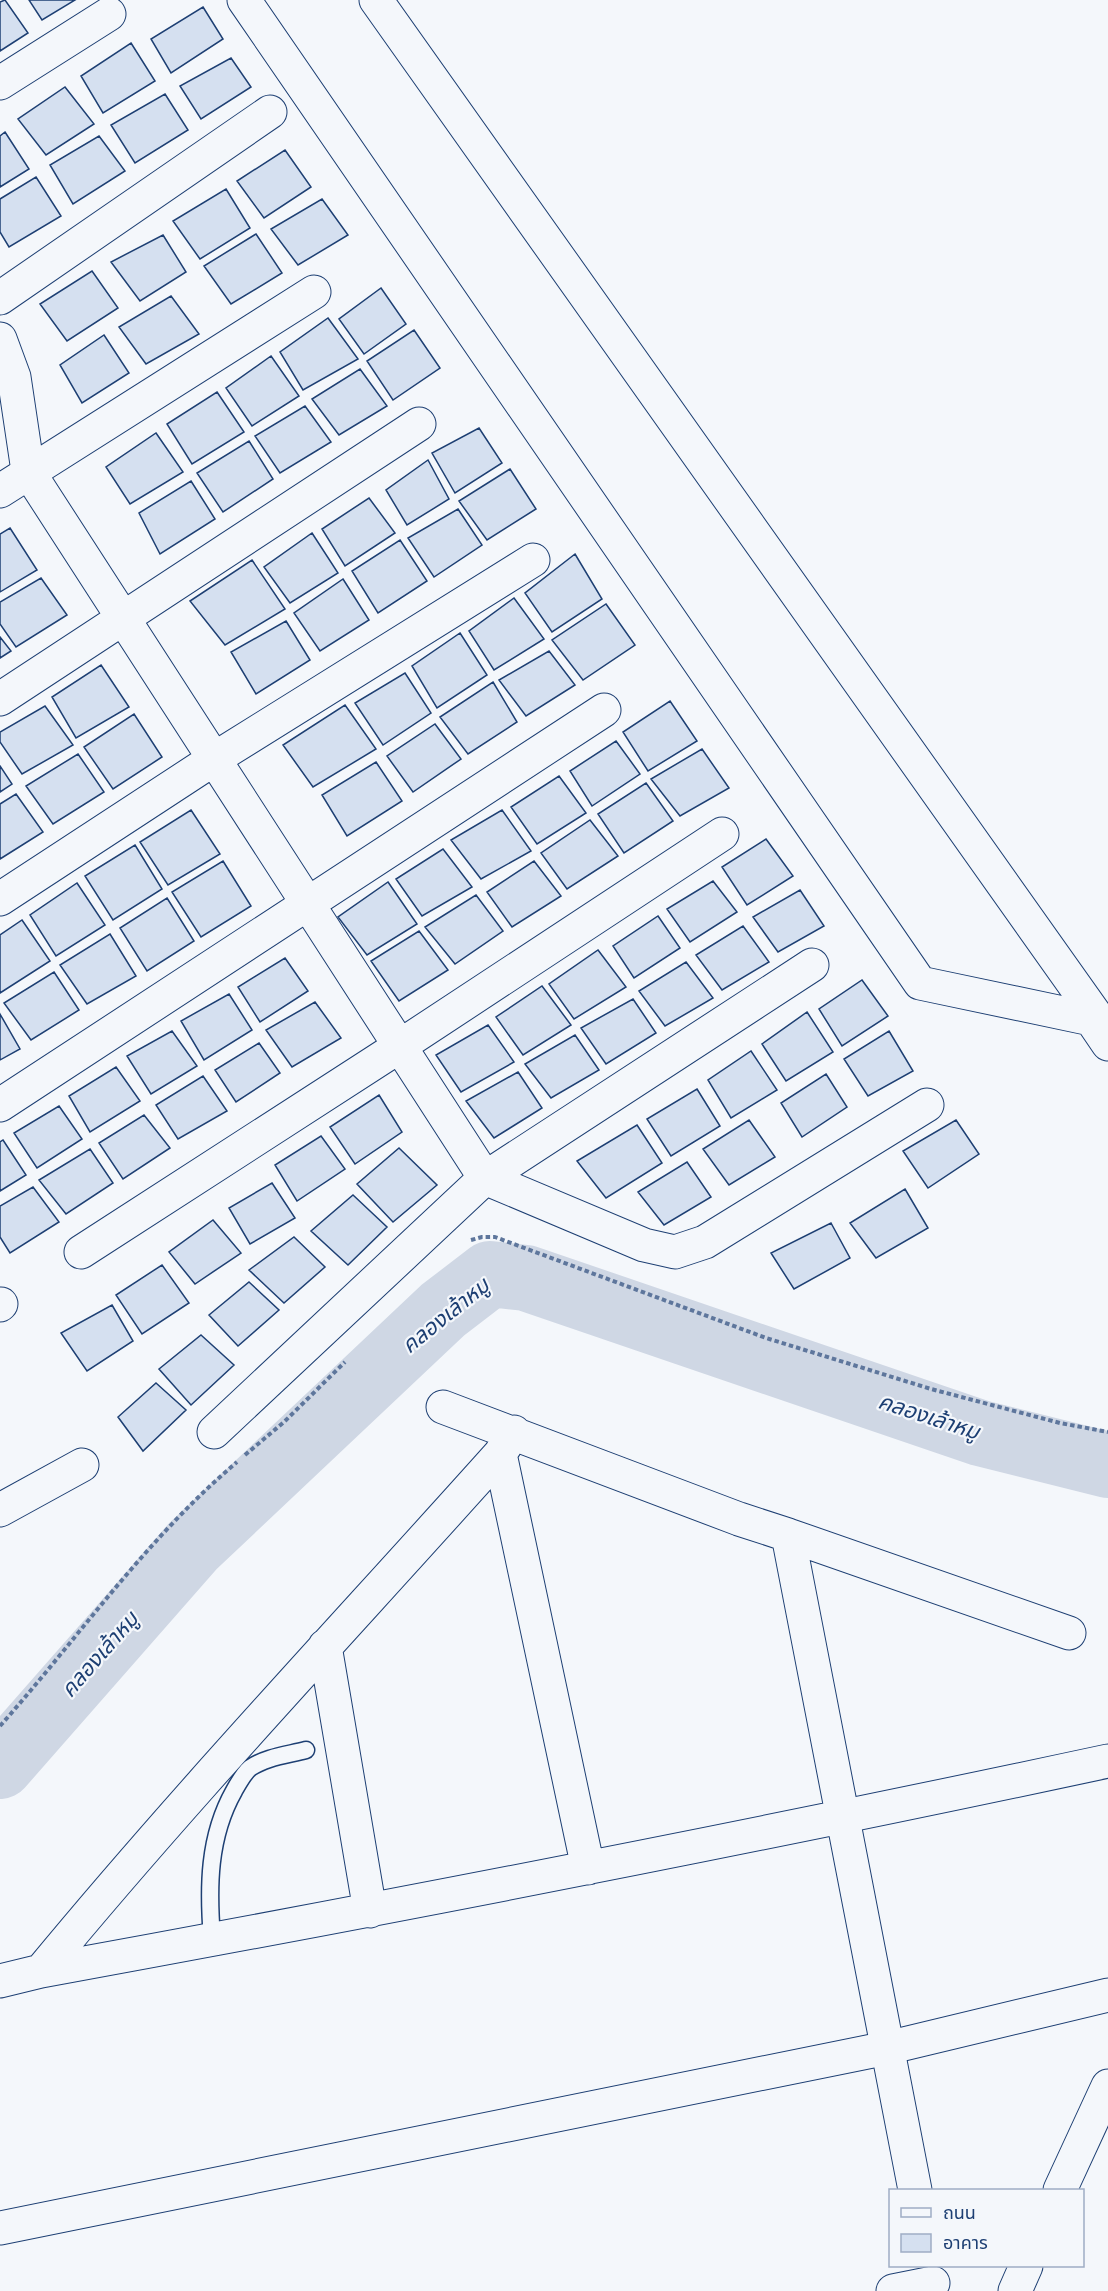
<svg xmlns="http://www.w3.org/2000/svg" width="1108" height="2291" font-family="'Archivo Narrow','Noto Sans Thai',sans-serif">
  <rect width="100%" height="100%" fill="#f4f7fb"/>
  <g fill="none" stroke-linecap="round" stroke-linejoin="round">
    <path stroke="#cfd7e4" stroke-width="66" d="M0,1766L193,1546L443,1310L490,1274L526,1278L980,1433L1108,1465"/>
  </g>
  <path fill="#d5e0f0" stroke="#1d3f73" stroke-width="1.5" d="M5,0L28,33L0,51V2Z
    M29,0H75L42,20Z
    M203,7L223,39L171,73L151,39Z
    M131,43L155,81L103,113L81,76Z
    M231,58L251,87L201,119L180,86Z
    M65,87L94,124L46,155L18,119Z
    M165,94L188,130L135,163L111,125Z
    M5,132L29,169L0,187V136Z
    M99,136L125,171L73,204L50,165Z
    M285,150L311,187L264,218L237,181Z
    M36,177L61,216L9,247L0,232V199Z
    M226,189L250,228L200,259L173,221Z
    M322,199L348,235L298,265L271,229Z
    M256,234L282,273L231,304L204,266Z
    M163,235L186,272L140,301L111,262Z
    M92,271L118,308L67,341L40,304Z
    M381,288L406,324L364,354L339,319Z
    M171,296L199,334L146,364L119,327Z
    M328,318L358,359L303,390L280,352Z
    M414,330L440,368L393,400L367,361Z
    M104,335L129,373L82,403L60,365Z
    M271,356L299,396L252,426L226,388Z
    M360,369L387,406L339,435L312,399Z
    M217,392L244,432L192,464L167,424Z
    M305,406L331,442L280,473L255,436Z
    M479,428L502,463L455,493L432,453Z
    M156,433L183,472L130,504L106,467Z
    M249,441L273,479L223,512L197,473Z
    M428,460L449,499L407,525L386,490Z
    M510,469L536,509L487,540L459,501Z
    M191,481L215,519L160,554L139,513Z
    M369,498L395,533L345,566L322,529Z
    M458,509L482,545L434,577L408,538Z
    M10,528L37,570L0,592V534Z
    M312,533L338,573L290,603L264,567Z
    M400,540L427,581L378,613L352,571Z
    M575,554L602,599L552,632L525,593Z
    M252,560L285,609L225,645L190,601Z
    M41,578L67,615L16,647L0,624V602Z
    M343,579L369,620L320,651L294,613Z
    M514,598L544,639L494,670L469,631Z
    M606,604L635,645L583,680L552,640Z
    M286,621L310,660L256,694L231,652Z
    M460,633L487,675L437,708L412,666Z
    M0,637L11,651L0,658Z
    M549,651L575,685L526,716L499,680Z
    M101,665L129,707L76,738L52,697Z
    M405,673L431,713L383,745L355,703Z
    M493,682L517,722L468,754L440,717Z
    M670,701L697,741L648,771L623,732Z
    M345,705L376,749L313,787L283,745Z
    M45,706L73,745L22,774L0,742V732Z
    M134,714L162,757L113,789L84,747Z
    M435,724L461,759L413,792L387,756Z
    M616,741L640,774L592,806L570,771Z
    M702,749L729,788L680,816L651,779Z
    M78,754L104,792L53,824L26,786Z
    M376,762L402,801L347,836L322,795Z
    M0,766L12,784L0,792Z
    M559,776L586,813L537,844L511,807Z
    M646,783L673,821L624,853L598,814Z
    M16,794L43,832L0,859V804Z
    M191,810L220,854L168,885L140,842Z
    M502,810L531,851L481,879L451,840Z
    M590,820L618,856L567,889L541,853Z
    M766,839L793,876L747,905L722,867Z
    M135,845L162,889L113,920L85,876Z
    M443,849L472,887L422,916L396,879Z
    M223,861L251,906L201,937L172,892Z
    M534,861L561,896L512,927L487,892Z
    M713,881L737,912L690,942L667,909Z
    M388,882L417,924L367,955L338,917Z
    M77,883L105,925L56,956L30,915Z
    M800,890L824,926L778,952L753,917Z
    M476,895L503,931L455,964L425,927Z
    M167,898L194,941L147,971L120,928Z
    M658,916L680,948L634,978L613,946Z
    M22,920L50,961L0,993V935Z
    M743,926L769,962L722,990L696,955Z
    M419,931L448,970L399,1001L371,961Z
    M110,934L136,976L87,1004L60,965Z
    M598,950L626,987L574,1019L549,984Z
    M285,958L308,991L260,1022L238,987Z
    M686,962L713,998L665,1026L639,991Z
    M54,972L79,1010L31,1040L4,1003Z
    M862,980L888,1016L842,1046L819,1009Z
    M542,986L571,1025L523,1055L496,1017Z
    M229,994L252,1030L204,1060L181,1021Z
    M633,999L656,1033L606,1064L581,1028Z
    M315,1002L341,1038L292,1067L266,1030Z
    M807,1012L833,1052L786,1081L762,1044Z
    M0,1014L20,1049L0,1060Z
    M488,1025L514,1062L461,1092L436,1055Z
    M172,1031L197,1066L151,1094L127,1056Z
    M889,1031L913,1071L868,1096L844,1059Z
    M575,1035L599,1070L551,1098L525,1064Z
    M259,1043L280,1073L236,1102L215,1070Z
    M751,1051L777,1090L731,1118L708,1080Z
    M116,1067L140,1101L90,1132L69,1096Z
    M518,1072L542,1108L494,1138L466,1101Z
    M826,1074L847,1107L802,1137L781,1103Z
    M203,1076L227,1111L178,1139L156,1105Z
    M697,1089L720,1126L671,1156L647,1119Z
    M379,1095L402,1132L355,1164L330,1127Z
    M59,1106L82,1139L37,1168L14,1133Z
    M144,1115L170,1148L123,1179L99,1143Z
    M749,1120L775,1157L729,1185L703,1149Z
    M956,1120L979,1154L928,1188L903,1151Z
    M637,1125L662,1163L606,1198L577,1161Z
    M321,1136L345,1169L297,1201L275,1165Z
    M3,1140L26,1175L0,1191V1142Z
    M399,1148L437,1185L393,1222L357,1184Z
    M90,1149L113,1183L66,1214L39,1180Z
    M687,1162L711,1197L664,1225L638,1192Z
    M272,1183L295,1218L250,1244L229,1208Z
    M33,1187L59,1222L10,1253L0,1237V1206Z
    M905,1189L928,1228L876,1258L850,1223Z
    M353,1195L387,1227L348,1265L311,1231Z
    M213,1220L241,1253L195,1284L169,1252Z
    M831,1223L850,1258L794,1289L771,1253Z
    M294,1237L325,1267L284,1303L249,1270Z
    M162,1265L189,1303L142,1334L116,1295Z
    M249,1282L279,1310L238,1346L209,1315Z
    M112,1305L133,1341L87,1371L61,1333Z
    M201,1335L234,1365L191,1405L159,1369Z
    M156,1383L186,1410L143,1451L118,1417Z"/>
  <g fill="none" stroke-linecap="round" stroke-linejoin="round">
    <g stroke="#1d3f73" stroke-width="19">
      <path id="service" d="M212,1939C208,1888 208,1837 234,1791C238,1784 243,1774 250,1768C266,1757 287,1755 306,1750"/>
    </g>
    <g stroke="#1d3f73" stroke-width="35">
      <path id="minor" d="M0,83L109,14
        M0,298L270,112
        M0,339L14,377L28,471L485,1178L644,1245L675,1252L705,1242L927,1105
        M0,491L314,292
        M0,699L419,424
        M0,899L214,759L533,560
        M0,1105L604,710
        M81,1252L400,1046L722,834
        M0,1305L1,1304
        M443,1407L739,1519L788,1535L915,2190
        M214,1432L485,1178L812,965
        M500,1454L588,1868
        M0,1510L82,1465
        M788,1535L1069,1633
        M325,1646L370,1911
        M41,1971C188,1793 346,1626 500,1454L514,1432
        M0,1981L41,1971C398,1906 753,1837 1108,1761
        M0,2228L887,2048L1108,1995
        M893,2291L933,2283"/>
    </g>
    <g stroke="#1d3f73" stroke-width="35">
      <path id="tertiary" d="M244,0L920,983L1091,1019L1108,1044
        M376,0L1107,1031
        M1060,2190L1108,2086
        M1015,2291L1026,2266"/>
    </g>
    <path stroke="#5e769c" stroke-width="4" stroke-dasharray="4.5 3" stroke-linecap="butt" d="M471,1240L482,1237H495L766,1338L931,1389L1060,1423L1108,1432
      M245,1455L284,1422L345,1362
      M0,1726C79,1637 146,1539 237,1462"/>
    <use href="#service" stroke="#f4f7fb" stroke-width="16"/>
    <use href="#minor" stroke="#f4f7fb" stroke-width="33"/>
    <use href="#tertiary" stroke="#f4f7fb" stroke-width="33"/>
  </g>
  <g text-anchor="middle" stroke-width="4.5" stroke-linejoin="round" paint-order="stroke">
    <g font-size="22" font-style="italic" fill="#1d3f73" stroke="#f4f7fb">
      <text transform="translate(445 1315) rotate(-39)" y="8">คลองเล้าหมู</text>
      <text transform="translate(929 1416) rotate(18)" y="8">คลองเล้าหมู</text>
      <text transform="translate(99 1654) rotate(-49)" y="8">คลองเล้าหมู</text>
    </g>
  </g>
  <rect x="889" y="2189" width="195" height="78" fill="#f4f7fb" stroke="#9eadc5" stroke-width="1.5"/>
  <rect x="901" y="2208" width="30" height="9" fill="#f4f7fb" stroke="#9eadc5" stroke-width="1.5"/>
  <text x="943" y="2219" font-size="18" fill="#1d3f73">ถนน</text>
  <rect x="901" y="2234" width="30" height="18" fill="#d5e0f0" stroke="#9eadc5" stroke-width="1.5"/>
  <text x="943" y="2249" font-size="18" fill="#1d3f73">อาคาร</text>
</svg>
